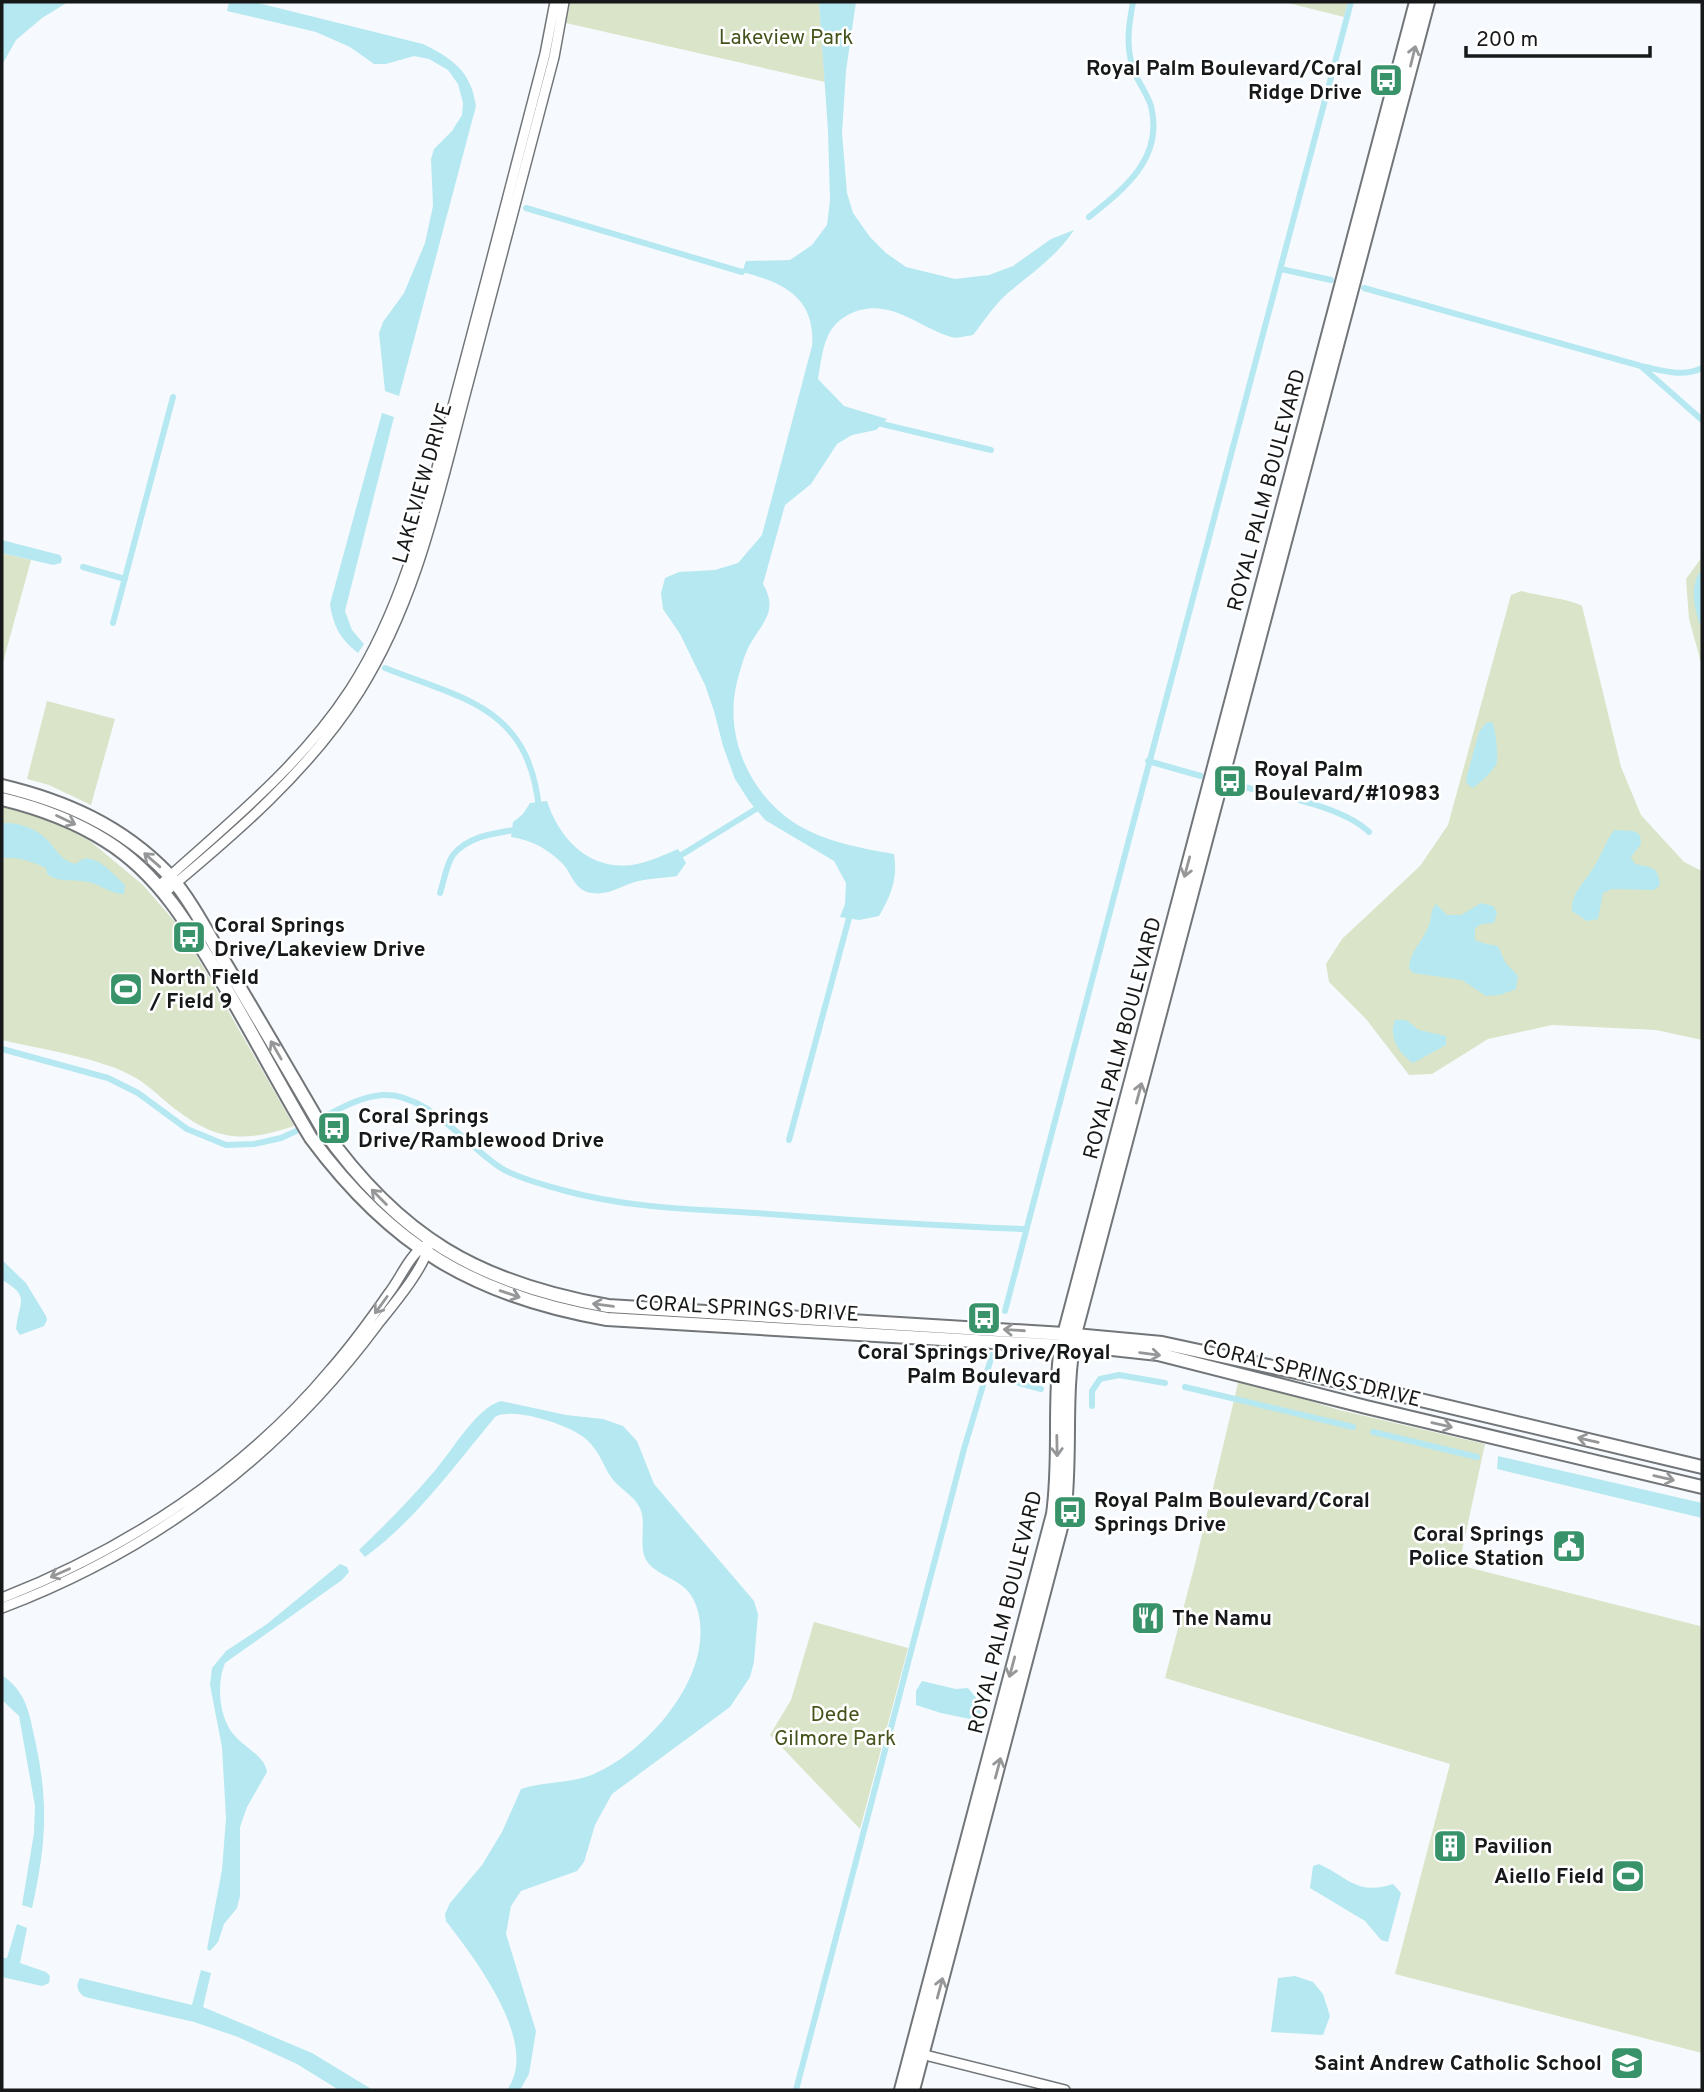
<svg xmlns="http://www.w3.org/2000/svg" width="1704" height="2092" font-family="Overpass,sans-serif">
  <rect width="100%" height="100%" fill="#f6fafe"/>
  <path fill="#dae4c8" d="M567,2H819L825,82L566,23Z
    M1284,2H1348L1344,17Z
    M2,553L31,560L2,666Z
    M1702,557V666L1689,619L1686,579Z
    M1521,591C1535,595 1574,600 1582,606L1621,767L1641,815L1684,862L1702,871V1040L1656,1030L1552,1025L1488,1039L1432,1074L1409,1075L1366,1019L1329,982L1326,964L1342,939L1420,866L1448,825L1511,595Z
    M47,701L115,719L91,805L49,785L27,779Z
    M2,807L36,816L66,828L90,841L143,885L182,930L294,1126C240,1144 214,1140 170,1105C159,1096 148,1085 136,1078C103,1058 40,1049 2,1040Z
    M1239,1379L1339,1410L1485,1444L1459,1565L1700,1626L1702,1633V2053L1395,1974L1450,1764L1165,1678L1195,1564Z
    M814,1622L908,1648L860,1829L770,1735L791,1700Z"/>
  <path fill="#b6e8f1" d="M2,2H68L42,18L16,40L2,65Z
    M229,2H254L423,44C453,59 471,71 476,106L399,396L385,391L379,333L383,322L404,293L425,243L433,206L431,159L434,149L452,131L462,115L463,103L458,84L448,70L429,59L414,56L386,64H374L350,47L316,32L227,11Z
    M819,2H856L846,71L842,133L847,193L853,213L870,237L886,253L906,267L955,279L989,275L1013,266L1051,239L1074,230C1057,256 1032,273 1009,292C995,304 984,321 973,335C966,336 958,339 951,337C918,327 891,298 854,312C824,324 823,350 818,379L844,406L887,419L876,430L852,435L837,444L811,484L785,505L763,584C779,612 762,622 749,646C744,656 740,670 737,682C724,735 748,791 793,822C822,841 860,848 894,854C898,879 891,895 879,916L859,920L840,917L845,904L846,883L834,861L765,820L749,801L735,779L723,746L714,711L705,685L680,634L663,609L661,593L665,578L679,572L715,570L738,563L762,535L812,346C816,298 783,282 742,272L746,261L790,260L812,245L827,225L830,200L828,131Z
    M382,413L394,417L345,611L352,630L364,644L358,653C341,640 333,626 330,604Z
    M2,540L60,555L62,559L61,563L53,565L2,553Z
    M1702,569V624L1699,623C1694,605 1689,585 1702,569Z
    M1492,722C1496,729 1498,755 1497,762C1495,770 1480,783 1473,788L1467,784L1466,779L1479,732L1486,723Z
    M547,801C560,841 592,873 637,864C651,861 664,855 678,849L686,863L677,876C664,878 652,878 639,881C624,884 609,896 592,893C575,891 573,876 563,864C548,849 532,840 511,837L513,822L523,814L530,803Z
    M2,823C20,822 39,829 51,844C59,854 63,861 76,864C91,847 112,873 125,885L124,894C112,894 104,887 92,883C77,878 60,884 47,874L46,868C31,861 18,857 2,858Z
    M1614,830L1634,831L1640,835L1641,844L1631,857L1635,864C1652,868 1658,866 1660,885L1654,890L1612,889L1603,893L1598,919L1587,921L1572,911C1570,896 1584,882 1592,870C1601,857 1605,842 1614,830Z
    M1481,903L1493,906L1497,912L1494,923L1482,924L1475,928V940L1486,944L1498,946L1505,962L1518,976L1516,989L1500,995L1486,996L1462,980L1413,973L1409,968C1410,951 1423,941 1429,925C1432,917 1430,911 1436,904L1447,915H1461Z
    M1395,1020H1406L1419,1030L1446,1036V1045L1413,1063C1399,1054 1388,1036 1395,1020Z
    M2,1260L26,1283L46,1316L47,1320L44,1326L20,1335L16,1329C19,1300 31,1297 2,1280Z
    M501,1401L566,1415L603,1419L623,1426L637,1441L654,1484L754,1601L758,1614L754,1662L750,1677L730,1707L612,1794L595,1825L584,1862L577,1871L521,1891L511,1906L506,1934L536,2031L529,2074L520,2090H507C541,2043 474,1958 446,1921L445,1914L450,1903L482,1865L502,1832L521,1789C545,1781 570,1784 594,1774C650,1750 719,1670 696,1605C686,1577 658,1579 646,1560C638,1545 647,1523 640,1508C634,1495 618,1488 611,1477C603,1465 599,1451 588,1441C574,1426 513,1406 495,1417C455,1465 416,1520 365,1557L359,1550C384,1526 409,1501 431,1475C450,1455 475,1408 501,1401Z
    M1498,1456L1702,1503V1518L1497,1469Z
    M340,1564L347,1567L349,1572L342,1580L225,1663C216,1684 219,1719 235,1736C245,1748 265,1756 267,1772L247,1807L240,1827V1896L237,1908L224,1924L218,1942L210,1951L207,1949L222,1870L226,1818L222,1747L210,1685L212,1668L226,1651L267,1624Z
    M2,1675C27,1693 29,1712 35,1740C49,1803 46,1846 32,1908L22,1905L34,1833L35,1806L19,1716L2,1700Z
    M922,1681L956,1689L968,1688L982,1705L979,1721L941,1713L916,1705V1691Z
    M1319,1864C1348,1877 1357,1896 1393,1884L1401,1893L1388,1942L1381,1940L1365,1921L1310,1888L1313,1866Z
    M17,1924L27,1928L20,1963L46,1972L50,1976L49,1983L42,1986L2,1977V1958H7Z
    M201,1970L211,1973L203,2007L312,2053L373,2090H339L297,2064L238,2037L194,2022L85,1997C78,1993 75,1986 80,1978L192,2005Z
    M1295,1976L1313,1982L1323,1994L1330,2016L1323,2035L1271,2032L1278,1978Z"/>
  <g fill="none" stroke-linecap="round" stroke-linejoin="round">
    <path stroke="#b6e8f1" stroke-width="6" d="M526,208L742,272
      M1089,217C1125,188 1164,158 1151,106C1148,96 1141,86 1136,76C1125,50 1128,29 1133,2
      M1281,269L1331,280
      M1364,288L1641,366C1661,370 1682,378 1702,368
      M1642,367L1702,420
      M882,424L991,450
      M83,567L125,579
      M113,623L173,397
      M385,668C466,700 528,707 539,808
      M1148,761L1201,776
      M1236,785C1274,795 1341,805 1369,832
      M678,857L756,809
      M440,893C444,881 446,865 453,855C469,835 497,833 520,829
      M2,1049L108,1078L138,1093L187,1129L226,1145L254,1144L281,1138L305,1127
      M318,1120C337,1110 359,1097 382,1095C427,1092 465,1145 501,1168C517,1178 547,1186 566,1191C628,1208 692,1209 755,1213C846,1220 935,1226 1026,1229
      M789,1140L849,918
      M1005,1311C1118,874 1237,439 1351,2
      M987,1373L1005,1379
      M1019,1383L1041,1389
      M1185,1387L1353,1427
      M1092,1406V1391L1100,1379L1119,1375L1165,1383
      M1373,1432L1477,1457
      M796,2090L964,1449L992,1355"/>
    <g stroke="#727679" stroke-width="12">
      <path id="minor" d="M159,886C227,824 300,767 350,690C409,599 431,489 458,387C487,276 517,165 545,54L555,2
        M164,893C235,834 309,771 359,692C416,602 438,497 465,395C494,282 525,170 554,57L564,2
        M2,1598C127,1549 244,1473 331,1369C352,1345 371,1319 389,1293C400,1279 409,1256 424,1246
        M2,1608C155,1550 280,1456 378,1324C393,1305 421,1272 428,1249
        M917,2053L1065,2090"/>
    </g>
    <g stroke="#727679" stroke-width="16">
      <path id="major" d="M2,786C65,801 122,826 168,874C191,900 208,934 225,963C258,1018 290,1073 322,1128C399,1237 478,1283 608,1306L1064,1334L1162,1343L1370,1388L1702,1467
        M2,799C39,808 73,820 106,841C159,874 190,927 221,980C252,1032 280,1086 311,1138C391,1246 474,1296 607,1319L1112,1349L1158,1354L1366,1407L1702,1487
        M901,2090L1053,1514C1061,1458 1053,1402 1061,1346L1416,2
        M913,2090L1064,1516C1072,1455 1063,1395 1075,1334L1428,2"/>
    </g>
    <use href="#minor" stroke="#fff" stroke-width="9"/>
    <use href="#major" stroke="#fff" stroke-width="12"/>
  </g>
  <defs><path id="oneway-shaft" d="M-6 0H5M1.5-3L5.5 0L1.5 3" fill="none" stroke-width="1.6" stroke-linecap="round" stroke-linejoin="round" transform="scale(1.75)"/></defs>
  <g stroke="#969798">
    <use href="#oneway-shaft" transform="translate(1413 56) rotate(-76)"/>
    <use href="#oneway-shaft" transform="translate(66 820) rotate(25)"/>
    <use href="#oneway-shaft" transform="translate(152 860) rotate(-139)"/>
    <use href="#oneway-shaft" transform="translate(1187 867) rotate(105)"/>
    <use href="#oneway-shaft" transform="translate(276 1050) rotate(-120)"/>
    <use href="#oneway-shaft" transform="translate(1139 1093) rotate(-75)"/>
    <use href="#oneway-shaft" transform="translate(379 1197) rotate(-135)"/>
    <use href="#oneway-shaft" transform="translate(510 1294) rotate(19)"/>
    <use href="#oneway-shaft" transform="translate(381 1305) rotate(126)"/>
    <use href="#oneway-shaft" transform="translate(603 1305) rotate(-172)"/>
    <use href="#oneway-shaft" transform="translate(1014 1330) rotate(-176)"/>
    <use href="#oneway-shaft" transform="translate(1150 1354) rotate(8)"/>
    <use href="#oneway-shaft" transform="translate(1442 1425) rotate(13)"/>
    <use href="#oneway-shaft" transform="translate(1588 1440) rotate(-167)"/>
    <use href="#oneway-shaft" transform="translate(1057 1446) rotate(89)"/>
    <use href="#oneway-shaft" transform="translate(1664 1478) rotate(13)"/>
    <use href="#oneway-shaft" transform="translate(60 1573) rotate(156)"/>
    <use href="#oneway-shaft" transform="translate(1012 1667) rotate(105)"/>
    <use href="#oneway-shaft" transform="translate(998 1768) rotate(-75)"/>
    <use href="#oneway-shaft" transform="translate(940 1988) rotate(-75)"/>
  </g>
  <defs>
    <g id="bus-square" transform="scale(1.75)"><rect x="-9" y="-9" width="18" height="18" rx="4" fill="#38936a" stroke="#fff"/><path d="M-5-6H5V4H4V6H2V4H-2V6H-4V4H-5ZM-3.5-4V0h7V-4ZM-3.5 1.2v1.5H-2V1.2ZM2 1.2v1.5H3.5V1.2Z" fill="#fff"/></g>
    <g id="stadium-square" transform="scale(1.75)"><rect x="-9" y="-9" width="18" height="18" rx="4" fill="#38936a" stroke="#fff"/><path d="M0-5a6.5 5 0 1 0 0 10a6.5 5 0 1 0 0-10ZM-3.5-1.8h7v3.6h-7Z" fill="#fff"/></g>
    <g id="civic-square" transform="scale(1.75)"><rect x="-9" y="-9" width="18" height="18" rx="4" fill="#38936a" stroke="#fff"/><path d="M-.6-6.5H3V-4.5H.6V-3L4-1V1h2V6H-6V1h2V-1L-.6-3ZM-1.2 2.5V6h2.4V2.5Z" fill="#fff"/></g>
    <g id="restaurant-square" transform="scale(1.75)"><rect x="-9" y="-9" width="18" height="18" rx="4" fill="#38936a" stroke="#fff"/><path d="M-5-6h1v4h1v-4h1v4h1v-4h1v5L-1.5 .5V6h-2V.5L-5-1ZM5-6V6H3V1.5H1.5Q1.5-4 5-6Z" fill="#fff"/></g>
    <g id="building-square" transform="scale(1.75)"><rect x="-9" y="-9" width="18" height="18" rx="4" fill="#38936a" stroke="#fff"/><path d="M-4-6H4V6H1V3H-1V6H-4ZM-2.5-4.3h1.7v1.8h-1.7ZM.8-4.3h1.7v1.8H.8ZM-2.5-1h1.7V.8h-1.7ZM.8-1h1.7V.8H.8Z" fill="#fff"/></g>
    <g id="school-square" transform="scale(1.75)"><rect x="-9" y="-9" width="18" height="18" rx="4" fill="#38936a" stroke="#fff"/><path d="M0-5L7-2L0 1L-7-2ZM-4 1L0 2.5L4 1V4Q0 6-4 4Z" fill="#fff"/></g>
  </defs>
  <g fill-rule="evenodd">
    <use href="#bus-square" x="1386" y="80"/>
    <use href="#bus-square" x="1230" y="781"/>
    <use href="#bus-square" x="189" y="937"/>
    <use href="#stadium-square" x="126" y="989"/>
    <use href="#bus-square" x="334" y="1128"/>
    <use href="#bus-square" x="984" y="1318"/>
    <use href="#bus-square" x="1070" y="1512"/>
    <use href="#civic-square" x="1569" y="1546"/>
    <use href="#restaurant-square" x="1148" y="1618"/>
    <use href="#building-square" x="1450" y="1846"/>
    <use href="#stadium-square" x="1628" y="1876"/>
    <use href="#school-square" x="1627" y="2063"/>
  </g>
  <g text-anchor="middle" stroke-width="5" stroke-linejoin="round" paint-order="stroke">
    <g font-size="21" fill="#43531b" stroke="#fff">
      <text x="786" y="44">Lakeview Park</text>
      <text x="835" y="1721">Dede<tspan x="835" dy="24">Gilmore Park</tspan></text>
    </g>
    <g font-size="21" font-weight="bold" fill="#161819" stroke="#fff" text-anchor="start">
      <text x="1362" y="75" text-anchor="end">Royal Palm Boulevard/Coral<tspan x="1362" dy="24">Ridge Drive</tspan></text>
      <text x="1254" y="776">Royal Palm<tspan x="1254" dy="24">Boulevard/#10983</tspan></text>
      <text x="214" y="932">Coral Springs<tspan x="214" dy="24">Drive/Lakeview Drive</tspan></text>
      <text x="150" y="984">North Field<tspan x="150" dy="24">/ Field 9</tspan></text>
      <text x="358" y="1123">Coral Springs<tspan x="358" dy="24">Drive/Ramblewood Drive</tspan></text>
      <text x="984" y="1359" text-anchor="middle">Coral Springs Drive/Royal<tspan x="984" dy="24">Palm Boulevard</tspan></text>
      <text x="1094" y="1507">Royal Palm Boulevard/Coral<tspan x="1094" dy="24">Springs Drive</tspan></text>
      <text x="1544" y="1541" text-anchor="end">Coral Springs<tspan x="1544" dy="24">Police Station</tspan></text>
      <text x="1172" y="1625">The Namu</text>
      <text x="1474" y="1853">Pavilion</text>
      <text x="1604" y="1883" text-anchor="end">Aiello Field</text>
      <text x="1602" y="2070" text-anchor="end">Saint Andrew Catholic School</text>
    </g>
    <g font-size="21" fill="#161819" stroke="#fff">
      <text transform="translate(422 483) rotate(-74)" y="7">LAKEVIEW DRIVE</text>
      <text transform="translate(1266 490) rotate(-75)" y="7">ROYAL PALM BOULEVARD</text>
      <text transform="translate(1122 1038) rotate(-75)" y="7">ROYAL PALM BOULEVARD</text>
      <text transform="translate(747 1308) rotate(3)" y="7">CORAL SPRINGS DRIVE</text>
      <text transform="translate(1312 1373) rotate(14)" y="7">CORAL SPRINGS DRIVE</text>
      <text transform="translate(1005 1612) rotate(-76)" y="7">ROYAL PALM BOULEVARD</text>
    </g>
  </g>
  <rect width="1704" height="2092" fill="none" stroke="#161819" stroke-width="7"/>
  <path d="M1466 46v10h184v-10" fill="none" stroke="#161819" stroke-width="3.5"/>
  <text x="1476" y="46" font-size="21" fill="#161819" stroke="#ffffff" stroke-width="5" paint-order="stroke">200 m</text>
</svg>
